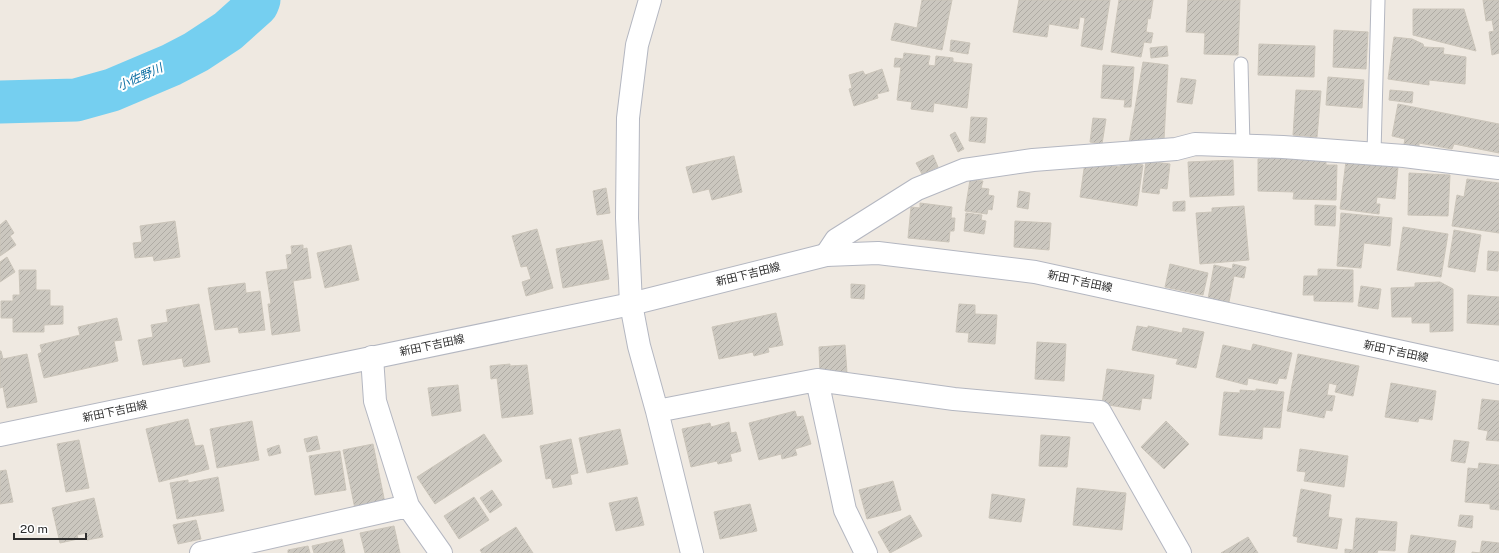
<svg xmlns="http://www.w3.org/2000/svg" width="1499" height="553" font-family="'Public Sans','Noto Sans JP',sans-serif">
  <defs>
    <pattern id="building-hatch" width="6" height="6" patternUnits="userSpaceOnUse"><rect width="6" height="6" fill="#cbc7bf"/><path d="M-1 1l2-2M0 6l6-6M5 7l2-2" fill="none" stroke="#afaba4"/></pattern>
  </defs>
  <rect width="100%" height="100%" fill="#efe9e1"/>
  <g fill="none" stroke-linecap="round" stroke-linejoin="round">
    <path stroke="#75cff0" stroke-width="43" d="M0,102L76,100L112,90L171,65L196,52L228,31L257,5L259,0"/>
  </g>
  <path fill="url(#building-hatch)" stroke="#cbc5ba" d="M922,0H952L942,50L891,40L895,23L917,28Z
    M1019,0H1110L1102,50L1081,46L1085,18L1080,17L1078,29L1049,24L1047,37L1013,32Z
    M1119,0H1153L1150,19L1148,18L1146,32L1153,33L1151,43L1144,42L1141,57L1111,52Z
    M1188,0H1240L1238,55L1204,54L1205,33L1186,32Z
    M1483,0H1499V53L1492,55L1489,32L1494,31L1492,20L1486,21Z
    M1413,9H1464L1476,51L1413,35Z
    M1334,30L1368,32L1366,69L1333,67Z
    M1394,37L1412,39L1423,44L1424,47L1444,48L1443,54L1466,57L1465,84L1429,80V85L1388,79Z
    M951,40L970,43L968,54L950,51Z
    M1259,44L1315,46L1314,77L1258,75Z
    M1167,46L1168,56L1151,58L1150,48Z
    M904,53L930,56L928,65L935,66L936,56L953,58V62L972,64L967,108L934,103L933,112L911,109L912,102L897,100L901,67H894L895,58L903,59Z
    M1143,62L1168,65L1164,140L1129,143Z
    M1103,65L1134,67L1131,107H1124L1125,100L1101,98Z
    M882,69L889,91L877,94L878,98L854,106L849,89L852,88L849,75L863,71L865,75Z
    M1328,77L1364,80L1362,108L1326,105Z
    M1181,78L1196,80L1192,104L1177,102Z
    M1296,90L1321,91L1317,137L1293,135Z
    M1390,90L1413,92L1412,103L1389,100Z
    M1398,104L1499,124V153L1454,144L1452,149L1419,143V147L1404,144L1405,139L1392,136Z
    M971,117L987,118L985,143L969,141Z
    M1093,118L1106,119L1102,144L1090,142Z
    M955,132L964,149L958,152L950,135Z
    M933,155L938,167L922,174L916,163Z
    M1264,155L1326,157V165H1337L1336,200L1293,199L1294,192L1258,191V159H1264Z
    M734,156L742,192L712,200L709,189L693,193L686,167Z
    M1233,160L1234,195L1190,197L1188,162Z
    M1121,161L1143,165L1137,206L1080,197L1085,162L1120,167Z
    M1146,161L1170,164L1167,189L1160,188L1159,194L1142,192Z
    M1346,161L1398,167L1395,199L1377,197L1376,204H1380L1379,214L1340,209Z
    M1409,173L1450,175L1448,216L1408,215Z
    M1467,179L1499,183V233L1452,226L1457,195L1464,197Z
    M970,180L983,181L981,188L989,189L988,195L994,196L992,210L988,209L987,214L965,211Z
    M606,188L610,213L597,215L593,191Z
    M1019,191L1030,193L1028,209L1017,207Z
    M1185,201V211H1173V202Z
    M920,203L952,207L951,218H955L954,231H950L949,242L908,238L911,207L920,208Z
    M1315,205L1336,206L1335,226L1315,225Z
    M1244,206L1249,260L1200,264L1196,213L1212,212V208Z
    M966,213L982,215L981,220L986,221L984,234L964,231Z
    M1341,213L1392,218L1390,246L1364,243L1361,268L1337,266Z
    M6,220L14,233L10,236L16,245L0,256V225Z
    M175,221L180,257L154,261L153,256L135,258L133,243L142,242L140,226Z
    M1015,221L1051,223L1049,250L1014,247Z
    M1403,227L1448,234L1441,277L1397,270Z
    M537,229L553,288L526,296L522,282L531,279L527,266L521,267L512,236Z
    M1454,230L1481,235L1475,272L1448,267Z
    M602,240L609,279L563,288L556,249Z
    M303,245V249L307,248L311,278L293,281L300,331L272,335L268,304H271L266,272L288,269L286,255L292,254L291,246Z
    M351,245L359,280L325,288L317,253Z
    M1488,251L1499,252L1498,271L1487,270Z
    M7,257L15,272L0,282V262Z
    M1170,264L1208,273L1203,295L1165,287Z
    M1233,264L1246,267L1244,278L1234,276L1229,302L1208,299L1214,265L1232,269Z
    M1318,269L1353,270V302L1314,301V295H1303L1304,276H1318Z
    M19,270H36V290H50V306H63V324L44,325V332H13V318H1V301H13V295H20Z
    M1440,282L1453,289V331L1430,332V323H1412V317H1392L1391,288L1415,287V283Z
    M245,283L246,293L260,291L265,330L239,333L238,327L215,330L208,288Z
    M851,284L865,285L864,299L851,298Z
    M1361,286L1381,289L1378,309L1358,306Z
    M1468,295L1499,297V325L1467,323Z
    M199,304L210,362L184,367L182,358L143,365L138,340L153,337L151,325L168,322L166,310Z
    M959,304L975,305V314L997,315L995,344L968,342L969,333L956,332Z
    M776,313L783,345L768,348L769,352L754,356L753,352L719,359L712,327Z
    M117,318L122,340L114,341L118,361L44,378L38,354L42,352L40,345L80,335L78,327Z
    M1137,326L1148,328V326L1182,333L1183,328L1204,332L1196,368L1176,364L1178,359L1132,350Z
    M1037,342L1066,344L1064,381L1035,379Z
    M1253,344L1292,353L1286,379L1279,378L1277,384L1248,378L1247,385L1216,377L1223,345L1251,351Z
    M845,345L847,373L820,374L819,347Z
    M0,351H1L3,359L27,354L37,402L7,408L3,387L0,388Z
    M1298,354L1359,366L1353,396L1335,392L1337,385L1329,383L1327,395L1335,396L1332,411L1326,410L1324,418L1287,411Z
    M510,364V366L527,365L533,414L502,418L497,378L491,379L490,366Z
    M1107,369L1154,375L1151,399L1142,398L1140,410L1102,404Z
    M1391,383L1436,391L1432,420L1419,418L1418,422L1385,417Z
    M458,385L461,411L432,416L428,388Z
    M1256,389L1284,392L1280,428L1263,427L1262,439L1219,435L1224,392L1240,393V390L1256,391Z
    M1482,399L1499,401V441L1486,440L1488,431L1478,429Z
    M795,411L797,417L803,416L811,444L795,449L797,455L782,459L781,454L759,460L749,423Z
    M188,419L195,446L203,445L209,469L159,482L146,429Z
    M252,421L259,460L217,468L210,429Z
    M1166,421L1189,444L1164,469L1141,447Z
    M729,422L731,433L736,432L741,451L730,454L732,461L718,464L717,461L691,467L682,429L710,423L711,427Z
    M620,429L628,464L587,473L579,438Z
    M484,434L502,461L435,504L417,477Z
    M1041,435L1070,437L1067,467L1039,466Z
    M317,436L320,449L307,452L304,439Z
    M571,439L578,473L570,475L572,484L553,488L551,478L546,479L540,446Z
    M79,440L89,488L66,492L57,444Z
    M1454,440L1469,442L1465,463L1451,461Z
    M373,444L385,503L355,509L343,450Z
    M279,445L281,453L269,456L267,449Z
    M1300,449L1348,456L1344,487L1304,481L1306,472L1297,471Z
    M340,451L346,490L315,495L309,456Z
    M1479,463L1499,465V510L1490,509V504L1465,502L1468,468L1478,469Z
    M6,470L13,502L0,504V471Z
    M218,477L224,511L177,519L170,483L188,480V483Z
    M893,481L901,510L867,519L859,490Z
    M1077,488L1126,493L1122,530L1073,525Z
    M1301,489L1331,495L1328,517L1342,519L1337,549L1297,542L1298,537L1293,536Z
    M492,490L502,505L490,513L480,498Z
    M992,494L1025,499L1021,522L989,518Z
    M474,497L489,520L459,539L444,516Z
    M637,497L644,525L616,531L609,503Z
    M94,498L103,537L87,540L86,533L77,535L78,539L60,543L52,508Z
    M750,504L757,531L720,539L714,512Z
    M910,515L922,536L890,553L878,532Z
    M1460,515L1473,516L1472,528L1458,526Z
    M1356,518L1397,522L1395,551L1378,550L1377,553H1345V549L1353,550Z
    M196,520L201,539L178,544L173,525Z
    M394,526L400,553H365L360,533Z
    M516,527L533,553H482L480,550Z
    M1411,535L1456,541L1454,553H1408Z
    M1248,537L1258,553H1221Z
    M342,539L345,553H314L312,546Z
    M1482,541L1499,543V553H1472V552L1480,553Z
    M308,546L310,553H288V550Z"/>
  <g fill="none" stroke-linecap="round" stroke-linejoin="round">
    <g stroke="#b4b7c1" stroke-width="15">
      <path id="service" d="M1241,64L1243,145
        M1374,153L1378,0"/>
    </g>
    <g stroke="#b4b7c1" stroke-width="24">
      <path id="minor" d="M650,0L637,45L628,118L627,218L631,304L639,346L657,411L692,553
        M826,255L836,240L917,189L964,170L1033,160L1176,149L1195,144L1283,147L1404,156L1499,168
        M372,357L375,401L408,506L441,553
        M817,380L845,510L866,553
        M657,411L817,380L954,399L1100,412L1180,553
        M201,553L408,506"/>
    </g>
    <g stroke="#b4b7c1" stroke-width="24">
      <path id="secondary" d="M0,435L631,304L826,255L878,253L1035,272L1499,373"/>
    </g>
    <use href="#service" stroke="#fff" stroke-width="13"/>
    <use href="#minor" stroke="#fff" stroke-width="22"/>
    <use href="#secondary" stroke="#fff" stroke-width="22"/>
  </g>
  <g text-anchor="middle" stroke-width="4" stroke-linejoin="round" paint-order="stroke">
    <g font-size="11" fill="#2e2e2e" stroke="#fff">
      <text transform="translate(748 274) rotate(-14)" y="4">新田下吉田線</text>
      <text transform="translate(1080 281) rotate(12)" y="4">新田下吉田線</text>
      <text transform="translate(432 345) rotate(-12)" y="4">新田下吉田線</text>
      <text transform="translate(1396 351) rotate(12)" y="4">新田下吉田線</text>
      <text transform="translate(115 411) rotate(-12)" y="4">新田下吉田線</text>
    </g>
    <g font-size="12" font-style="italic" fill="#0d6fa3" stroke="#fff">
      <text transform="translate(140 77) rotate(-24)" y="4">小佐野川</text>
    </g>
  </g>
  <path d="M14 533v6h72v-6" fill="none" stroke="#2e2e2e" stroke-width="2"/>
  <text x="20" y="533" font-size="12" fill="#2e2e2e" stroke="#ffffff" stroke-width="3" paint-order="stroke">20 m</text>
</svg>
